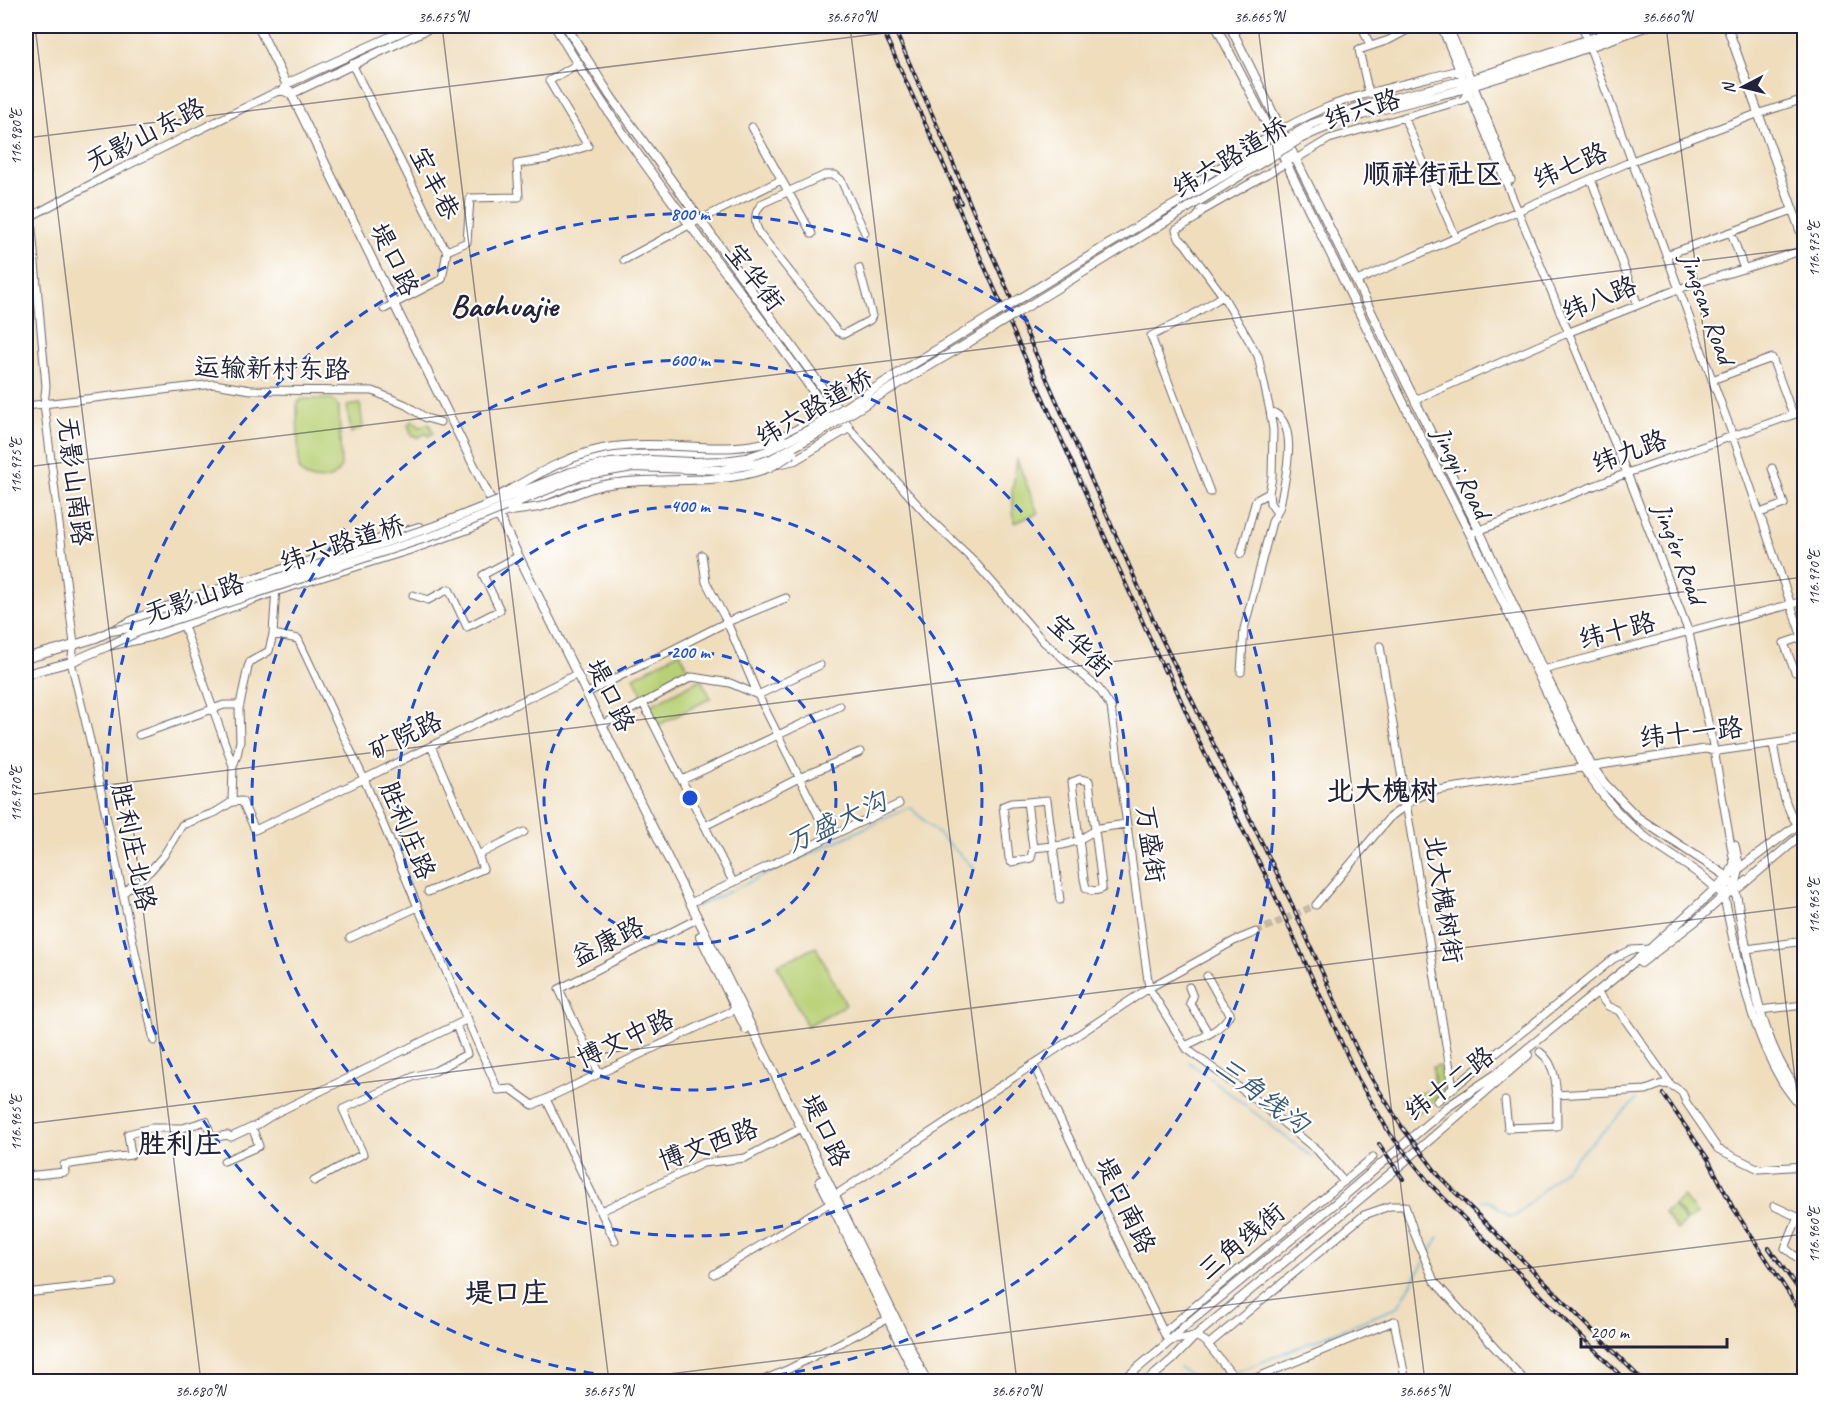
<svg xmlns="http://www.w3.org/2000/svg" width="1830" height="1407" font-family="Caveat,'LXGW WenKai TC',sans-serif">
  <rect width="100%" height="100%" fill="#fff"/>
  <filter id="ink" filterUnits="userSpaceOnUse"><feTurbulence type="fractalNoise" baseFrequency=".0167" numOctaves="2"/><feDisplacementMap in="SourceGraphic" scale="12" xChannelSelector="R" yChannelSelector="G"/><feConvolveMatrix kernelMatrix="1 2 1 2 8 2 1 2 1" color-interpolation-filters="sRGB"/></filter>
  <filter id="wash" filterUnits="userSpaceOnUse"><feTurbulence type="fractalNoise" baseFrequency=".008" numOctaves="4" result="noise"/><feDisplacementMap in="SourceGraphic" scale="24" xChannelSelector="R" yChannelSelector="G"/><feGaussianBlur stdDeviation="1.35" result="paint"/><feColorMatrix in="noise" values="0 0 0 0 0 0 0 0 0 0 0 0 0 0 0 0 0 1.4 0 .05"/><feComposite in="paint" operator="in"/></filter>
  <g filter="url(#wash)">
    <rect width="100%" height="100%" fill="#efddbc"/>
    <path fill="#b8d075" stroke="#6d7958" stroke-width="1.5" d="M303,399H332L339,407L341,467C339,469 337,474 335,475C325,483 305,480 299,470L297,406L299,401Z
      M360,404L363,427L351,433L347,406Z
      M413,421L420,427L429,423L433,433L429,436L427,433L417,438L416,435L412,436L408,424Z
      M1017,460L1038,513L1015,523L1014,522L1012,493Z
      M680,652L691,674L644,698L634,677Z
      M701,679L711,698L655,727L645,708Z
      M816,947L846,1005L807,1026L777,965Z
      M1439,1065L1444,1093L1411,1118L1401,1098L1435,1090L1433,1067Z
      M1683,1197L1697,1214L1687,1221L1674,1205Z
      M1673,1206L1686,1222L1677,1230L1664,1213Z"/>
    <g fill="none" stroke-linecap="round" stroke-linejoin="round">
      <path stroke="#58b0d5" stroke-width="1.5" d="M696,907L910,807L975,869
        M1189,1062L1312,1157
        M1481,1201L1489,1200L1509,1216H1516L1637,1099
        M1427,1258L1439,1237
        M1180,1368L1201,1382
        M1234,1373L1398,1307L1424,1262
        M1213,1382L1229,1375"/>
    </g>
  </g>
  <g filter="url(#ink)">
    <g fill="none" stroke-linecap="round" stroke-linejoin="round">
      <path stroke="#c6b8a2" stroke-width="7" stroke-dasharray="7 3.5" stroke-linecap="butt" d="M1256,932L1316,905"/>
      <g stroke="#6a6368" stroke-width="9">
        <path id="minor" d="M1362,26L1370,46
          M1441,26L1627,473L1689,633L1714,750L1734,863L1728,877L1724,896
          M1448,26L1473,84L1511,180
          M1582,26L1733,436L1804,643
          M352,64L441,242L447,251L442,279L384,309
          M1369,94L1359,50L1389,40L1413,27L1412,26
          M1404,117L1456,238
          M752,127L812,234
          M1272,134H1278L1291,160L1296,159L1329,139L1463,100L1470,88
          M26,162L46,386L44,404L74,644L71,662L90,740L154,1041
          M1591,179L1638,305
          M1202,211L1189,187C1233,159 1275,130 1323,109C1363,92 1413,82 1455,71L1461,75
          M28,218L110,174L276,92L284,91
          M1731,232L1744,269
          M447,251L467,242L470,198L519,197L517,164L548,159L588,146L549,81L579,63
          M1666,255L1793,210
          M624,260L689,225L781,180
          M859,268L872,316L870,320L844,334L838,332L832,325L760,234C754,224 753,212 763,203L825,175H835L841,180L865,233
          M1357,281L1632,161L1754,115L1804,99
          M1712,380L1772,358L1793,415
          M1415,400L1572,331L1638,305L1678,289L1804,250
          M26,406L214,384L251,390L373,391L406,405L426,418L440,422
          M849,428L933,522L972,559L1043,641L1099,689L1111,707L1149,988L1187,1049L1248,1094L1318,1151L1344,1182
          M1210,492L1151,336L1189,317L1223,296
          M1277,513L1280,506C1284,482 1302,421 1270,411L1258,356L1223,296L1185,244L1179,238L1176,230L1196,218L1202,211L1286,163
          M1760,513L1784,504L1772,468
          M1470,534L1630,472L1804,411
          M1241,554L1256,500L1269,493
          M702,555L706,582L727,622L758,695L820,665
          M413,595L428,600L449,589L467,627L500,610L483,575L515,558
          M184,626L233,766
          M273,634L276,587
          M1802,637L1784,643L1795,672L1804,667
          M1380,646L1453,1087
          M1543,670L1804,601
          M1241,672L1244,629L1272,522L1277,513L1270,503L1269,493L1272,477L1273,430L1270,411
          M587,693L727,622L786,598
          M643,703L733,882
          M602,725L692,677L730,683L758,695L829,837
          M139,735L224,705H240
          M1773,744C1778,768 1782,806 1798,825
          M431,746L478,855L524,832
          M1080,779L1089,781L1102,886V889C1096,891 1092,892 1086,888L1084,879L1072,782Z
          M682,780L840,706
          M232,802L242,801L255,830L364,779L573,676
          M1027,802L1011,803L1003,806L1009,858L1011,862L1031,858L1033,848L1027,802L1047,800L1060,900
          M705,826L799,778L860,752
          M1033,848L1063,845L1077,841L1099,828L1126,824
          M1735,889L1740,868L1735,845
          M428,892L483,869L478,855
          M123,893L150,871L164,855L182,825L216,812L232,802L233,766L237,755L240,741L239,709L248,667L250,662L269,651L273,634L298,639L364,779L418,907L350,938
          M690,903L899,804
          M1316,905L1390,817L1416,798L1438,790L1705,749L1718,751L1804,739
          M418,907L498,1090L511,1089L533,1105L736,1009
          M1747,949L1804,941
          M1189,987L1193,997L1190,1003L1209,1034
          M1600,996L1608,1006L1619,1011L1671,1085L1682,1092L1686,1102L1718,1149L1759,1169L1804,1166
          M1759,1010L1804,1005
          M1185,1046C1200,1039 1224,1029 1230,1013L1222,1003L1207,976
          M1033,1064L1166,1337L1170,1341L1195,1336L1205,1341L1238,1382
          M599,1074L559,989L693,921
          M1556,1095L1646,1090L1662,1084L1671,1085
          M546,1099L615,1241
          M1437,1101L1613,959L1631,950L1650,949
          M1505,1101L1508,1128L1557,1126C1556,1103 1561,1067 1540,1052
          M224,1161L259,1146L252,1127
          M26,1176L65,1172L64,1165L131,1155L128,1134L151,1128H183L206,1121L212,1138L227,1135L231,1137L257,1125L276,1113L468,1019
          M314,1181L363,1154L343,1109L415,1076L435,1071L467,1054L456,1025
          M1774,1206L1804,1220
          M601,1211L703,1163L745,1158L796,1131
          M1798,1217L1785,1248L1804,1263
          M714,1274L831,1202L834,1196L1149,988L1234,941L1256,932
          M26,1293L113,1283
          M1164,1332L1373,1157
          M1209,1344L1364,1215L1390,1206H1405L1415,1235L1434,1281L1526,1382
          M759,1382L787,1370L883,1321
          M1246,1382L1394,1321L1406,1382"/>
      </g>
      <g stroke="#6a6368" stroke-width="10">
        <path id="major" d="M258,26L394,304L927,1382
          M414,26L291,82L286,84L284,91L291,94L434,26
          M555,26C633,163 739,282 828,413L832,415
          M566,26L611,97L837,408L849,428
          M1216,26L1270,130L1405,406L1470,534L1583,767C1601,794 1622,821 1649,840C1674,858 1703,873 1724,896
          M1230,26L1479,530L1543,670L1591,765L1605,784L1637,817L1728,877L1735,889C1749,957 1757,1045 1804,1098
          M1727,26L1804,241
          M1457,82H1464L1627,26
          M1459,90L1541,64L1648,26
          M778,464L795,460L849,428
          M528,483L568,466L614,455L730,453L764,447L837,408
          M54,651L96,638L140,617L190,598L419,527
          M26,674L71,662L108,646L150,637L276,591L412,549L471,528L489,519L576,483L596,479L627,476L724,474
          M1724,896C1738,959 1749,1025 1782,1081C1788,1091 1797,1101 1804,1111
          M700,936L746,1029
          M1641,963L1698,919L1724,896L1741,886L1804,833
          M820,1181L919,1382
          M1121,1382L1170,1341L1185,1326L1337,1202L1446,1108L1495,1075L1650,949L1728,877L1804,820
          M1146,1382L1172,1360L1195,1336L1390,1174L1528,1055"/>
      </g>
      <g stroke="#6a6368" stroke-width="11">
        <path id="highway" d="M26,658L59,649"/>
      </g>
      <use href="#minor" stroke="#fff" stroke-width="7"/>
      <use href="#major" stroke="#fff" stroke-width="8"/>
      <use href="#highway" stroke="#fff" stroke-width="9"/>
      <g stroke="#22223b" stroke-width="4">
        <path id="rail" d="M881,26L961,203
          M893,26L940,132L982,232L1158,631L1289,898L1357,1050L1372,1079L1402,1127L1440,1177L1644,1382
          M954,198L1165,672
          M1165,664L1201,746L1266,876L1358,1079L1390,1134L1432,1186L1627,1382
          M1663,1094L1708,1159L1732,1206L1804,1317
          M1379,1144L1403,1179
          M1769,1248L1804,1297"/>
      </g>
      <use href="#rail" stroke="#fff" stroke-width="1.5" stroke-dasharray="4.5" stroke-linecap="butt"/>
      <g stroke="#6a6368" stroke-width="10" stroke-linecap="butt">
        <path id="major-bridge" d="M501,495C536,475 573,452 614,447C670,439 727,458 782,438
          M511,511C521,509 533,509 543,506C566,500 585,487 609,484C660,476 716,486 765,469C775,466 784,459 793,453
          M111,631L135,627L248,588L435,526L571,472L610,463L650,460L691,462L724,461L746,458L767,451L814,427L910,366L1150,219L1312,124L1359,107L1457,82
          M108,646L140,631L441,533L581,476L633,467L721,470L759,463L771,459L817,434L890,389L963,346L1300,139C1350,114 1406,104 1459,90"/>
      </g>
      <use href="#major-bridge" stroke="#fff" stroke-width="8"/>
    </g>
  </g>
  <path fill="none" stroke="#22223b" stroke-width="1.5" stroke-opacity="0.45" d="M35,26L201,1382M442,26L609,1382M850,26L1017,1382M1258,26L1425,1382M1666,26L1804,1152M26,138L943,26M26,467L1804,248M26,795L1804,577M26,1124L1804,906M604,1382L1804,1234"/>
  <g fill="none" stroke="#1d4ed8" stroke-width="3" stroke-dasharray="10 8">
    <circle cx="690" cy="798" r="146"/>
    <circle cx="690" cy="798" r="292"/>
    <circle cx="690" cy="798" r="438"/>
    <path d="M665 1381A584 584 0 1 1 715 1381"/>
  </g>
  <g text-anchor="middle" stroke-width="4.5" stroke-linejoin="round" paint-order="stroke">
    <g font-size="26" fill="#22223b" stroke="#fff">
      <text transform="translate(1362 109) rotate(-18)" y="9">纬六路</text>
      <text transform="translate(145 134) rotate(-27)" y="9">无影山东路</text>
      <text transform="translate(1230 157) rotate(-31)" y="9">纬六路道桥</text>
      <text transform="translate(1570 165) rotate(-23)" y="9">纬七路</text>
      <text transform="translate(435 183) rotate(63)" y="9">宝丰巷</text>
      <text transform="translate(395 259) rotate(64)" y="9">堤口路</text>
      <text transform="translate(755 277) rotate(52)" y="9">宝华街</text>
      <text transform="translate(1599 298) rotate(-22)" y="9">纬八路</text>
      <text transform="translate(1708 308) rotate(70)" y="9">Jingsan Road</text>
      <text transform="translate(272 368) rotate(1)" y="9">运输新村东路</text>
      <text transform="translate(814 407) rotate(-30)" y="9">纬六路道桥</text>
      <text transform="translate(1629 451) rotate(-20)" y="9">纬九路</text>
      <text transform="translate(1462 472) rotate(63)" y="9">Jingyi Road</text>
      <text transform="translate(75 481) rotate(83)" y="9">无影山南路</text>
      <text transform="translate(342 543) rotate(-18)" y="9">纬六路道桥</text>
      <text transform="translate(1680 553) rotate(69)" y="9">Jing'er Road</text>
      <text transform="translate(194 598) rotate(-19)" y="9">无影山路</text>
      <text transform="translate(1617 630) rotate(-14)" y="9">纬十路</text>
      <text transform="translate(1080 645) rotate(44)" y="9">宝华街</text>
      <text transform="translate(611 695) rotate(64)" y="9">堤口路</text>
      <text transform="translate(1691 732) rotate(-6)" y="9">纬十一路</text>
      <text transform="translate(405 735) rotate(-26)" y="9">矿院路</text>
      <text transform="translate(408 830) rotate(67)" y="9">胜利庄路</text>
      <text transform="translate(1151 844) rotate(82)" y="9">万盛街</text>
      <text transform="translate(134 847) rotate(78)" y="9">胜利庄北路</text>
      <text transform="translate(1444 899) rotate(81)" y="9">北大槐树街</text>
      <text transform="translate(607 941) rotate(-27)" y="9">益康路</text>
      <text transform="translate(625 1038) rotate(-25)" y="9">博文中路</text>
      <text transform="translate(1449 1083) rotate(-37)" y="9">纬十二路</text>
      <text transform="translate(826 1130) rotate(64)" y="9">堤口路</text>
      <text transform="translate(708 1144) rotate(-20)" y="9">博文西路</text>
      <text transform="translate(1126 1205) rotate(64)" y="9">堤口南路</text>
      <text transform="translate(1241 1241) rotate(-40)" y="9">三角线街</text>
    </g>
    <g font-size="27" font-style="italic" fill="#385b79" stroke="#fff">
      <text transform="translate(836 822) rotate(-25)" y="9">万盛大沟</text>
      <text transform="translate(1262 1095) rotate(37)" y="9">三角线沟</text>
    </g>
    <g font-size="28" font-weight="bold" fill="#22223b" stroke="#fff">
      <text x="1433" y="183">顺祥街社区</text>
      <text x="1382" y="800">北大槐树</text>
      <text x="180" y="1153">胜利庄</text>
      <text x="507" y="1302">堤口庄</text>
    </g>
    <g font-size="32" font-weight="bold" fill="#22223b" stroke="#fff">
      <text x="504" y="316">Baohuajie</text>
    </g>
  </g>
  <circle cx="690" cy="798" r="9" fill="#1d4ed8" stroke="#fff" stroke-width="3"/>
  <g font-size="18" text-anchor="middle" font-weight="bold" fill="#1d4ed8" stroke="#fff" stroke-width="4.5" stroke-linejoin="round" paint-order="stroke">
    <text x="690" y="220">800 m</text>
    <text x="690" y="366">600 m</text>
    <text x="690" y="512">400 m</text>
    <text x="690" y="658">200 m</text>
  </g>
  <rect width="1830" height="1407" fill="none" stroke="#fff" stroke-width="66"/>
  <g transform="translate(1743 87) rotate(263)" stroke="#ffffff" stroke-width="4.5" paint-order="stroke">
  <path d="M0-4.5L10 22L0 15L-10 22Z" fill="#22223b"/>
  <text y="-9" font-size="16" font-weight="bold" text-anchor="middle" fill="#22223b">N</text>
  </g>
  <path d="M1581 1338v9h146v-9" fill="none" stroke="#22223b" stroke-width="3"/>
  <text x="1590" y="1338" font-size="18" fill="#22223b" stroke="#ffffff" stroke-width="4.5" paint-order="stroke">200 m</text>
  <rect x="33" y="33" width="1764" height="1341" fill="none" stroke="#22223b" stroke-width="2"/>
  <g font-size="15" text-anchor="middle" fill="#22223b">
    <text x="443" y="22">36.675°N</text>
    <text x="851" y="22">36.670°N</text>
    <text x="1259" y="22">36.665°N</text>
    <text x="1667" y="22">36.660°N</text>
    <text transform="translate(16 137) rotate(-90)" y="5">116.980°E</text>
    <text transform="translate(1814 249) rotate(-90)" y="5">116.975°E</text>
    <text transform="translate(16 466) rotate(-90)" y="5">116.975°E</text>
    <text transform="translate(1814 578) rotate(-90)" y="5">116.970°E</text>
    <text transform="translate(16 794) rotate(-90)" y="5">116.970°E</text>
    <text transform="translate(1814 906) rotate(-90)" y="5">116.965°E</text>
    <text transform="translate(16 1123) rotate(-90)" y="5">116.965°E</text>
    <text transform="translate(1814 1235) rotate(-90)" y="5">116.960°E</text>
    <text x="200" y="1396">36.680°N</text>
    <text x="608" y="1396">36.675°N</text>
    <text x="1016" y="1396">36.670°N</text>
    <text x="1424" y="1396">36.665°N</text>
  </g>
</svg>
